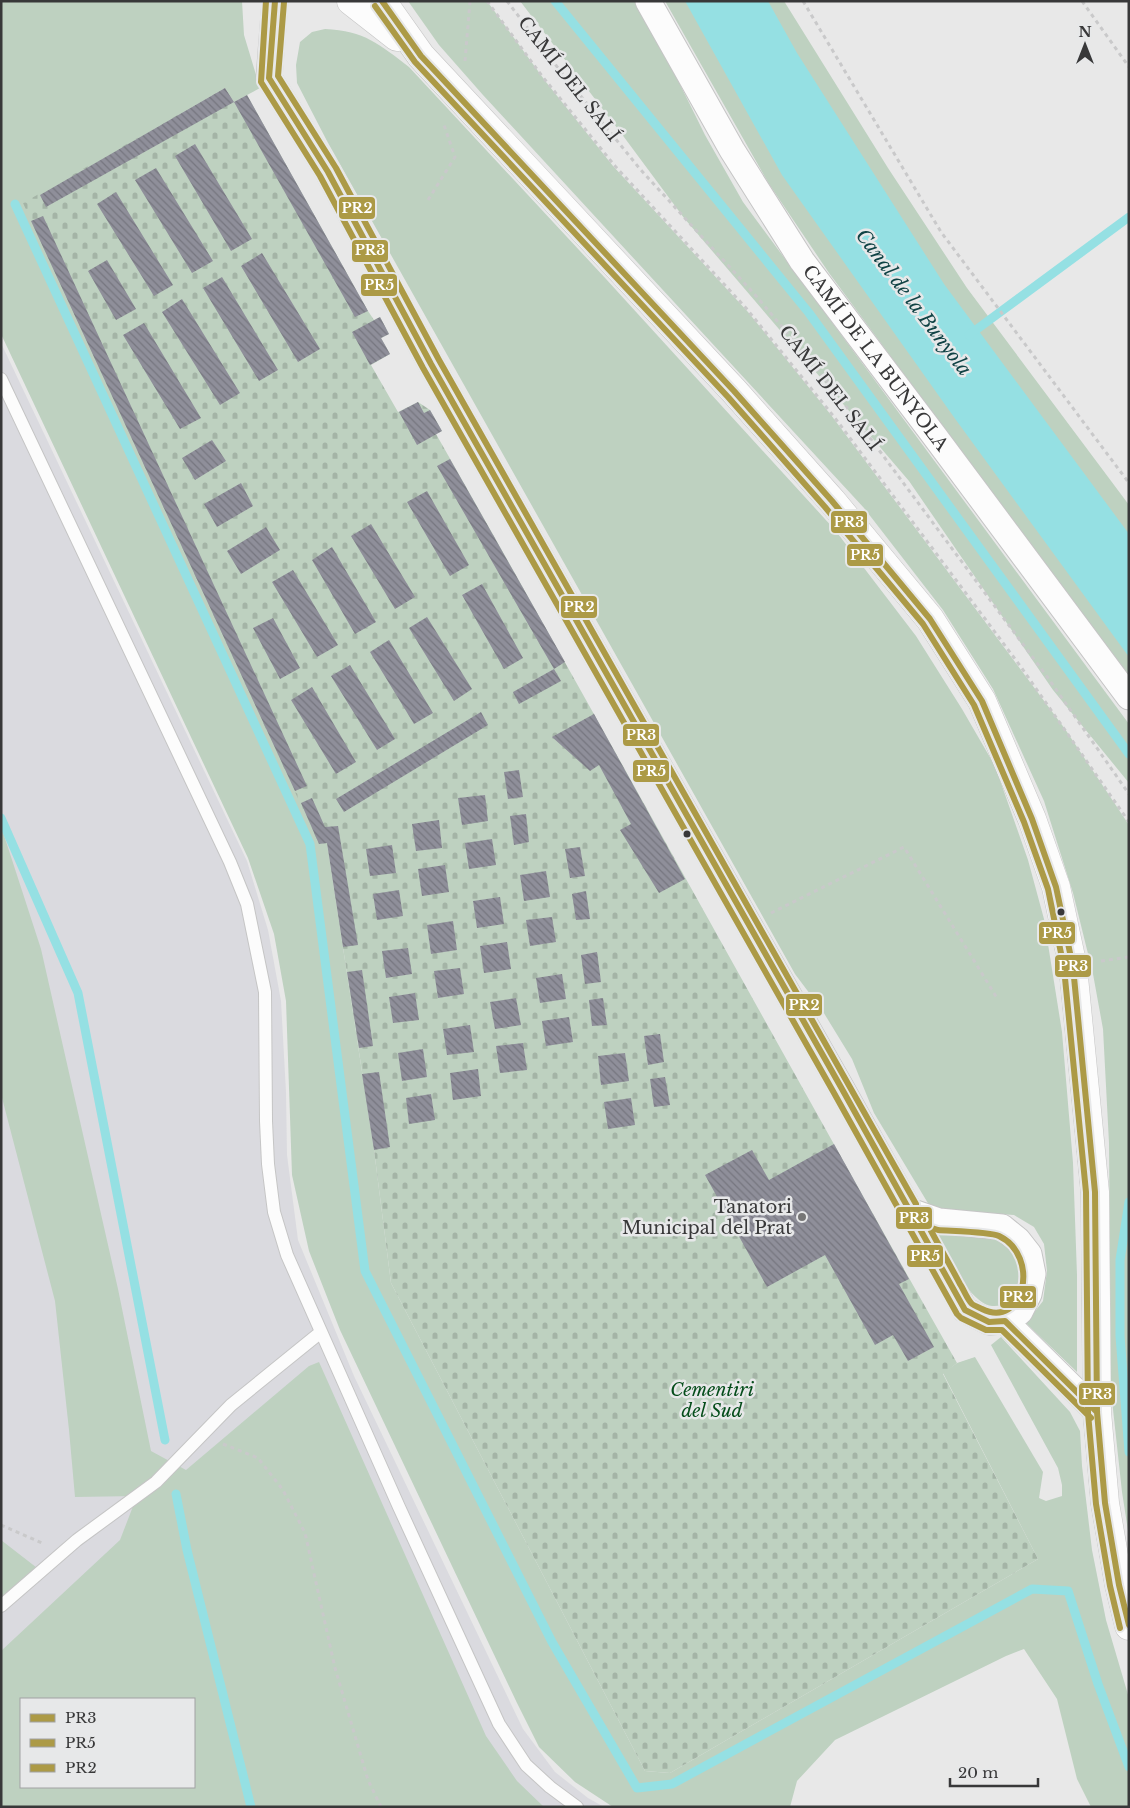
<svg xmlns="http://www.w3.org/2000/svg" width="1130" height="1808" font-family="'Libre Baskerville',serif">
  <defs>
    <pattern id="cemetery-stones" width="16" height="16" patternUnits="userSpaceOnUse" patternTransform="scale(1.25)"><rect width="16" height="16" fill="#bed1c0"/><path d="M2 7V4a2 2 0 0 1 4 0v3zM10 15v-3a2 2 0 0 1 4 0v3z" fill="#a4b4a6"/></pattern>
    <pattern id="building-back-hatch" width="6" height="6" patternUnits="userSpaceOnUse" patternTransform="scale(1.25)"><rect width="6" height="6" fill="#8f8f9a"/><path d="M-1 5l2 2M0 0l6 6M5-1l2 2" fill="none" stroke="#76767f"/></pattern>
  </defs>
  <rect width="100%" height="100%" fill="#e8e8e8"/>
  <path fill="#dadadf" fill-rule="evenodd" d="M1,343L247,861L268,930L281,1001L286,1092L287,1155L298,1240L354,1376L523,1729L555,1772L588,1798L604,1807H1ZM21,1699H194V1787H21Z"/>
  <path fill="#bed1c0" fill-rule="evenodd" d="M1,1H242L244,35L260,88L234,102L225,88L40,195L327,843L374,1150L391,1283L645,1771L670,1773L1038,1559L943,1373L957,1363L975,1357L1043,1472L1039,1498L1046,1501L1062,1496V1485L1058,1468L991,1345L1001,1337L1070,1412L1080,1431L1082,1466L1092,1550L1106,1620L1129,1698V1807H1091L1077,1779L1057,1699L1024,1649L1006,1656L835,1740L797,1781L790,1807H613L575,1782L539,1747L517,1703L340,1330L309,1251L292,1175L286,1001L274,934L248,858L1,334Z
    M408,1H487L546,82L613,166L748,312L831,415L1065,729L1129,825V1537L1122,1492L1111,1391L1109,1143L1103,1029L1093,974L1073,893L1044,801L993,689L943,610L864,508L483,95L439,45Z
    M520,1H636L657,38L705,135L743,202L1129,724V783L1053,690L909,481L684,218L621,133Z
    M665,1H695L1129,639V675L1045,565L829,273L769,184Z
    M752,1H784L888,168L967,288L1129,505V561Z
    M325,29C365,31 379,44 409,67L606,279L835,530L916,636L962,709L995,766L1028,860L1044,919L1062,1032L1073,1163L1077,1275V1372L1026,1323L1043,1301L1047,1271L1044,1244L1034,1227L1014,1215L941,1210L929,1205L874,1113L852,1059L822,1010L795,974L327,141L297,83L296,65L300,42L312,32Z
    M1,826L41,949L118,1289L151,1451L186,1470L309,1366L319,1362L486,1736L517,1781L544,1807H1V1651L120,1540L137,1496L75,1497L69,1430L55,1301L1,1094ZM21,1699H194V1787H21Z
    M935,1232C954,1233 987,1232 1002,1243C1042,1269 1008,1326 978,1299C960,1284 947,1252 935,1232Z
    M1,1540L41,1571L1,1611Z"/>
  <path fill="url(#cemetery-stones)" d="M225,88L234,102L247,95L368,311L374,320L380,317L389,334L381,338L390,354L371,365L398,412L418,402L430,410L442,431L436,434C612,743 782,1054 957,1363L943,1374L1038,1559L670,1773L645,1771L391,1283L374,1150L327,843L319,844L23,203Z"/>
  <path fill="#95e0e3" d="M685,1H768L797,53L944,284L1129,534V657L956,420L782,175Z"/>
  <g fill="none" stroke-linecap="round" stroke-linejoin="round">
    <path stroke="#95e0e3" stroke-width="9" d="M555,1L809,313L1129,754
      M15,204L310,844L365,1271L552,1642L637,1788L672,1784L1032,1589L1068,1591L1098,1684L1129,1767
      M969,335L1129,217
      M1,818L78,993L165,1440
      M1129,1202L1120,1260V1336L1129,1452
      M176,1494L187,1550L251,1807"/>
  </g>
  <path fill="url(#building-back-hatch)" d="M225,88L234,102L46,207L40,195Z
    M247,95L368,311L355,317L234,102Z
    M195,144L252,239L231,251L175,156Z
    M156,168L213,261L192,273L135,180Z
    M116,192L173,285L154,296L97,204Z
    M43,216L307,786L295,791L31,221Z
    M262,253L320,349L298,362L241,266Z
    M107,260L136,309L116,320L88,271Z
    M222,277L278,370L259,381L203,288Z
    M182,299L240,393L220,405L162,312Z
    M380,317L389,334L381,338L390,354L370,365L352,332Z
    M144,323L201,418L180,429L123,335Z
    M418,402L424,413L430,410L442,431L417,445L399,412Z
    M212,440L226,461L195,480L182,458Z
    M450,459L565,662L554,669L561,681L519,704L513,692L554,669L437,466Z
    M241,483L253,506L217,527L204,504Z
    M427,491L469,565L450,576L407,502Z
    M371,524L415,597L395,609L351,536Z
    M266,527L280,550L241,574L227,551Z
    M332,547L376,622L355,634L312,560Z
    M293,570L338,645L317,657L272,582Z
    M482,584L523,658L504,669L462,595Z
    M427,617L472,689L454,701L409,628Z
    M273,618L300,668L280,679L253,628Z
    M389,640L433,713L414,724L370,652Z
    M350,665L395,739L377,750L331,676Z
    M312,687L356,762L336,774L291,700Z
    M481,712L488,725L344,812L336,799Z
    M594,714L685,879L659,893L620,830L631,824L599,765L590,771L552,737Z
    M519,770L523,797L508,799L504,772Z
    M485,795L488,821L462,825L458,798Z
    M312,798L325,827L338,826L358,945L343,947L327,843L319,844L301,803Z
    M526,814L529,842L514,845L510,816Z
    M439,820L442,848L416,851L412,824Z
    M492,839L496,865L469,869L465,843Z
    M392,845L396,873L370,876L366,849Z
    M580,847L585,876L570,878L565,849Z
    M445,865L449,892L422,896L418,869Z
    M546,871L550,897L524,901L520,875Z
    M399,890L403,916L377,920L373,894Z
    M586,891L590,919L576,920L572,894Z
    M500,897L504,924L477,928L473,901Z
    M552,917L556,942L530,946L526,920Z
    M453,921L457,950L431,954L427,925Z
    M507,942L511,969L484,973L480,946Z
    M408,948L412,974L386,978L382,951Z
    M597,952L601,982L585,984L581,955Z
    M460,968L464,994L438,998L434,971Z
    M362,970L373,1046L359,1048L347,972Z
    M562,974L566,999L540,1003L536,978Z
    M415,993L419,1020L393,1023L389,997Z
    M516,998L521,1025L495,1029L490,1002Z
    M603,998L607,1025L592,1026L589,1000Z
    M569,1017L573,1042L546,1046L542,1021Z
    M470,1025L474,1052L447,1055L443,1029Z
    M660,1034L664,1062L648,1065L644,1036Z
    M523,1043L527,1070L500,1073L496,1046Z
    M423,1049L427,1077L402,1081L398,1053Z
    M625,1053L629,1081L601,1085L598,1056Z
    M478,1069L481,1096L453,1100L450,1073Z
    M379,1072L390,1147L374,1150L362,1074Z
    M665,1077L670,1105L654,1107L650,1079Z
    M431,1094L435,1120L409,1124L406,1098Z
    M631,1098L635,1125L608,1129L604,1102Z
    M834,1144L909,1279L899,1284L934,1347L908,1361L893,1335L875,1345L825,1255L767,1287L705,1175L752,1150L769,1180Z"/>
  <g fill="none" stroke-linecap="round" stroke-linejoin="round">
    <g stroke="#c5c5c5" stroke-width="14">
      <path id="service" d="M1,379L230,862L247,904L265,992L266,1121L268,1164L274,1212L287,1255L399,1507L499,1724L526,1765L550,1787L577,1807
        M1,1606L77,1540L156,1482L231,1405L321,1332"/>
    </g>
    <g stroke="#c5c5c5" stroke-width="27">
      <g id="minor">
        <path d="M275,1L269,78L328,172L431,364L842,1089L910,1211L965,1310L989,1322L1005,1321L1020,1312L1029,1294L1033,1274L1029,1254L1018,1240L1002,1227L939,1221L910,1211"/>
        <path id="s1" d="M648,1L732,150L802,261L933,434L1129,697"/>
        <path d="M1005,1321L1097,1412"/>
      </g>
    </g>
    <g stroke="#c5c5c5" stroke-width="29">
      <path id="tertiary" d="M351,1L397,37
        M382,1L421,56L734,391L832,501L930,619L982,701L1032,819L1056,887L1073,967L1095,1192L1097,1412L1105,1503L1119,1585L1129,1626"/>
    </g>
    <path stroke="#c9c9ca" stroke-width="3" stroke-dasharray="4 4" stroke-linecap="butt" d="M487,1L542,76L615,166L746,308L835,418L1021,667L1129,822
      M507,1L558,68L640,169L757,297L814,365L870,438L1048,678L1129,794
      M803,1L941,232L1129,483
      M1082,1L1129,67
      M465,61L470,1
      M428,200L455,157L444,125
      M771,913L904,847L997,998
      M1101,961L1129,957
      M223,1444L258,1458L283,1490L305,1533L335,1668L368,1780L381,1807
      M1,1525L42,1543"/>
    <use href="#service" stroke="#fcfcfc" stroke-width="12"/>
    <use href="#minor" stroke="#fcfcfc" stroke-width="25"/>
    <use href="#tertiary" stroke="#fcfcfc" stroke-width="28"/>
    <g stroke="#e7e8e9" stroke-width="10">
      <path id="bus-1" d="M275,1L269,78L328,172L431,364L842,1089L965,1310L989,1322L1005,1321L1097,1412
        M382,1L421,56L734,391L832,501L930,619L982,701L1032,819L1056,887L1073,967L1095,1192L1097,1412L1105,1503L1119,1585L1129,1625"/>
    </g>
    <g stroke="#e7e8e9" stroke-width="10">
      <path id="bus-2" d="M266,1L261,82L320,176L423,368L834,1093L957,1314L961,1318L986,1330H1002L1091,1418
        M375,6L415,62L728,397L825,507L923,624L974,705L1024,822L1048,889L1064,968L1086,1192L1088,1413L1096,1504L1110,1586L1120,1628"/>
    </g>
    <g stroke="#e7e8e9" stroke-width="10">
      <path id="bus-3" d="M284,2L278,76L336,168L439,360L916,1204
        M929,1227L938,1230C950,1231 991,1232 999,1236C1041,1256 1024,1330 982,1309C979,1307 974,1306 972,1304C967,1299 964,1290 960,1284C950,1265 939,1246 929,1227Z"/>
    </g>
    <use href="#bus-1" stroke="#ac9a46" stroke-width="6"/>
    <use href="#bus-2" stroke="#ac9a46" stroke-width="6"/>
    <use href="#bus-3" stroke="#ac9a46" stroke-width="6"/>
  </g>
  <g fill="#383839" stroke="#e7e8e9" stroke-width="2">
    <circle cx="687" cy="834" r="4.5"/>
    <circle cx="1061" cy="912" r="4.5"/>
  </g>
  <circle fill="#767676" stroke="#e7e8e9" stroke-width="2" cx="802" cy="1217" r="5"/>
  <g text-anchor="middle" stroke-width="5" stroke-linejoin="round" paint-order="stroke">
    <g font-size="18" fill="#383839" stroke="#e7e8e9">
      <text transform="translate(569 79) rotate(52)" y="6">CAMÍ DEL SALÍ</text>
      <text dy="6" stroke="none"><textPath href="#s1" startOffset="424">CAMÍ DE LA BUNYOLA</textPath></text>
      <text transform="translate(830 388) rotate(52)" y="6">CAMÍ DEL SALÍ</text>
    </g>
    <g font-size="18" fill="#383839" stroke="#e7e8e9" text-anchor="end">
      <text x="792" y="1213">Tanatori<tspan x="792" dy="21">Municipal del Prat</tspan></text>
    </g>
    <g font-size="18" font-style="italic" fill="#054d1b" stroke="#e7e8e9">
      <text x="712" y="1396">Cementiri<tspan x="712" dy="21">del Sud</tspan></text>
    </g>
    <g font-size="19" font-style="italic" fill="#104345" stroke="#e7e8e9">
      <text transform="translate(914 302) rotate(53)" y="7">Canal de la Bunyola</text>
    </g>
  </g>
  <g stroke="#e7e8e9" stroke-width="2">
    <rect x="338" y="196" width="38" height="24" rx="5" fill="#ac9a46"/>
    <rect x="351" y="239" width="38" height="24" rx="5" fill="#ac9a46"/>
    <rect x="360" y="273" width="38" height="24" rx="5" fill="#ac9a46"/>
    <rect x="830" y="510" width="38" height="24" rx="5" fill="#ac9a46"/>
    <rect x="846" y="543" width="38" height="24" rx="5" fill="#ac9a46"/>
    <rect x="560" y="595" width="38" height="24" rx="5" fill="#ac9a46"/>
    <rect x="622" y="723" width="38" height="24" rx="5" fill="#ac9a46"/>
    <rect x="632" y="759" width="38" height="24" rx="5" fill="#ac9a46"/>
    <rect x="1038" y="921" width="38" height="24" rx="5" fill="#ac9a46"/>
    <rect x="1054" y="954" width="38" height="24" rx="5" fill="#ac9a46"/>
    <rect x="785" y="993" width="38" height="24" rx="5" fill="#ac9a46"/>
    <rect x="895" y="1206" width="38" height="24" rx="5" fill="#ac9a46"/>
    <rect x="906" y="1244" width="38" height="24" rx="5" fill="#ac9a46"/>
    <rect x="999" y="1285" width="38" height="24" rx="5" fill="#ac9a46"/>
    <rect x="1078" y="1382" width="38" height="24" rx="5" fill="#ac9a46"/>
  </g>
  <g font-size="14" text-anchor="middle" font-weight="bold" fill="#fff">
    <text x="357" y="213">PR2</text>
    <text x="370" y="255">PR3</text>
    <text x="379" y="290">PR5</text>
    <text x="849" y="527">PR3</text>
    <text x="865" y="560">PR5</text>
    <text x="579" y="612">PR2</text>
    <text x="641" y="740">PR3</text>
    <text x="651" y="776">PR5</text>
    <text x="1057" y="938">PR5</text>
    <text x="1073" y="971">PR3</text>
    <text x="804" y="1010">PR2</text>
    <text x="914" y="1223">PR3</text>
    <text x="925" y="1261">PR5</text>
    <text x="1018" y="1302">PR2</text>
    <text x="1097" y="1399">PR3</text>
  </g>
  <rect width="1130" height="1808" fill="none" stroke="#383839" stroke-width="5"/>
  <rect x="20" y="1698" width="175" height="90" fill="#e7e8e9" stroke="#a1a2a3"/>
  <rect x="30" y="1714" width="25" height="8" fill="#ac9a46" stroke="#a1a2a3"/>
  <text x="65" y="1723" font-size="15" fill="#383839">PR3</text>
  <rect x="30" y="1739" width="25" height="8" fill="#ac9a46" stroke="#a1a2a3"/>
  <text x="65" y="1748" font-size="15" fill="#383839">PR5</text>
  <rect x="30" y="1764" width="25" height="8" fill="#ac9a46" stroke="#a1a2a3"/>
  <text x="65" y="1773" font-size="15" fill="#383839">PR2</text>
  <g transform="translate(1085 45)" stroke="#e7e8e9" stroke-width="4" paint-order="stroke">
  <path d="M0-4L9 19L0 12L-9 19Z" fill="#383839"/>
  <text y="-8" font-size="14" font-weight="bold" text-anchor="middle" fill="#383839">N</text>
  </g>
  <path d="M950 1778v8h88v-8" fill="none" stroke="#383839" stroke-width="2.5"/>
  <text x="958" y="1778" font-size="15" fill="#383839" stroke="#e7e8e9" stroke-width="4" paint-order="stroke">20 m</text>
</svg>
